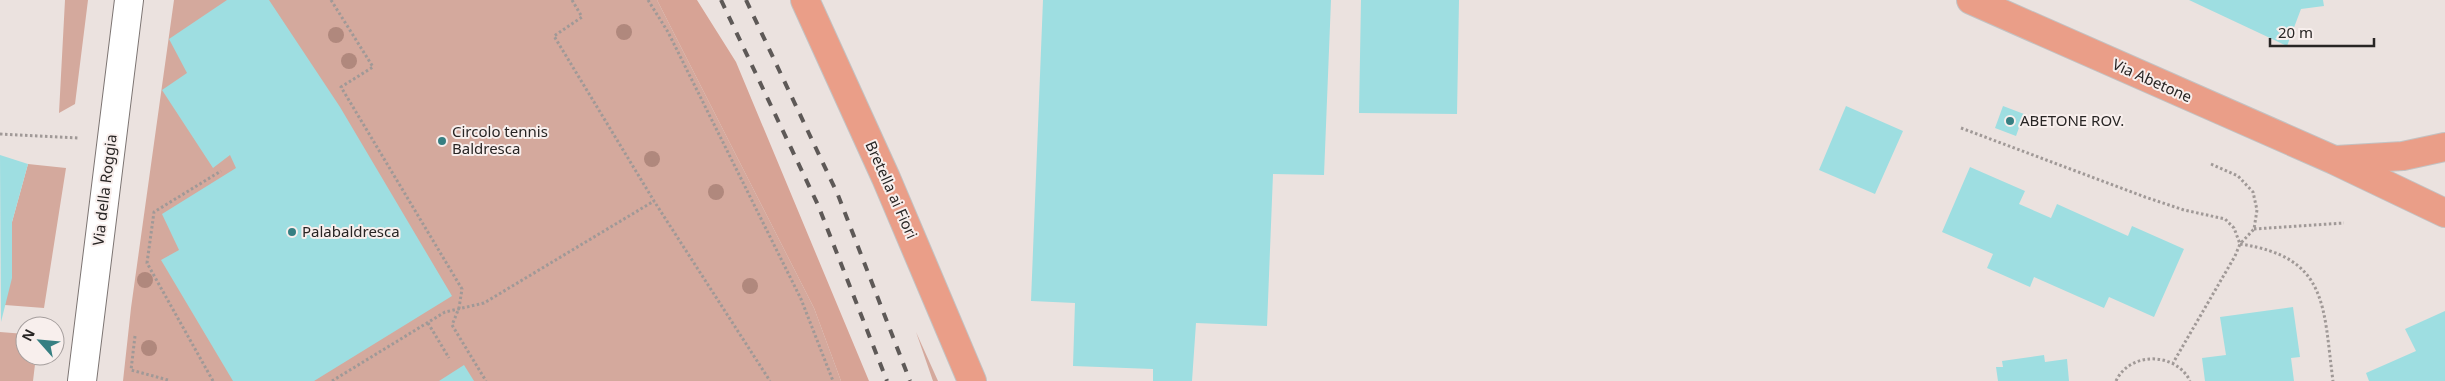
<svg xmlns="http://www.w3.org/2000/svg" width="2445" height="381" font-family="'Noto Sans',sans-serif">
  <rect width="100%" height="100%" fill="#ebe2df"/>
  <path fill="#d4a99d" d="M65,0H88L75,104L59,113Z
    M174,0H657L814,308L841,381H123L131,308Z
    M28,164L66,168L44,308L5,305L12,222Z
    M0,332L25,334V356H36L33,381H0Z
    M916,332L938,381H933Z"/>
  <path fill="#d7a395" d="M657,0H697L736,62L869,381H841L814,308Z"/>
  <path fill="#9edee1" d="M227,0H269L340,107L452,296L314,381H233L161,260L179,250L162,214L236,168L230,155L213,168L162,90L187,73L169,39Z
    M1043,0H1331L1324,175L1273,174L1267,326L1196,323L1192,381H1153V369L1073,366L1075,303L1031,301Z
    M1361,0H1459L1457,114L1359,113Z
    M2189,0H2323L2324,6L2301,9L2287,46Z
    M1846,106L1903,131L1875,194L1819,170Z
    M2003,106L2024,114L2016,136L1995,128Z
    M0,155L28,164L12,222V278L1,322Z
    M1970,167L2025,191L2019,204L2051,218L2057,204L2128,236L2132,226L2184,249L2154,317L2109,297L2104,308L2034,277L2030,287L1987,268L1993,254L1942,232Z
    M2293,307L2300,357L2291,358L2294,381H2205L2202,358L2226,355L2220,317Z
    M2445,311V381H2369L2366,373L2416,351L2405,329Z
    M2044,355L2045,362L2067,359L2069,381H1998L1996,367H2003L2002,361Z
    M464,365L474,381H439Z"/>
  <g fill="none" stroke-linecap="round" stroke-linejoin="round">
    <g stroke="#7c7472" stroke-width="30">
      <path id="minor" d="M82,381L129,0"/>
    </g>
    <g stroke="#c3c2c2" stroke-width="30">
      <path id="major" d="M805,0L886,178L972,381
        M1971,0L2334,160L2445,213
        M2336,160L2403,156L2445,147"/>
    </g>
    <path stroke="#a09997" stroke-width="3" stroke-dasharray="2.5 2.5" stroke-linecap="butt" d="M331,0L373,67L341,87L462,289L459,308L452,325L486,381
      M572,0L582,17L554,36L654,201L770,381
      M648,0L668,32L801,299L833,381
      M1961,128L2145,197L2184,210L2225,219L2234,228L2240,244L2235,256L2173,363
      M0,134L79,138
      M2211,164L2238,176L2253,192L2257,210L2254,229L2240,244
      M2254,229L2344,223
      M2240,244C2329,257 2323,307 2333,381
      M428,323L449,358
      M135,336L131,370L168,380
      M213,381L147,263L154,212L221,171
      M332,381L445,312L484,303L654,201
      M2116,381C2130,351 2176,352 2190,381"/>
    <use href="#minor" stroke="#fff" stroke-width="28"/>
    <use href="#major" stroke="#ea9e88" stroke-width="28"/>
    <path stroke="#5e5957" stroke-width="4" stroke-dasharray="9 9" stroke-linecap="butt" d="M721,0L818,205L887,381
      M746,0L838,195L910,381"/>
  </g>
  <g fill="#b0887d">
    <circle cx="624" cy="32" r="8"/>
    <circle cx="336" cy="35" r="8"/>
    <circle cx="349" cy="61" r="8"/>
    <circle cx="652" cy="159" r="8"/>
    <circle cx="716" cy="192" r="8"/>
    <circle cx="145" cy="280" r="8"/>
    <circle cx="750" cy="286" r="8"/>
    <circle cx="149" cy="348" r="8"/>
  </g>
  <g fill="#367f82" stroke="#f8efed" stroke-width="2">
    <circle cx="2010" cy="121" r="5"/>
    <circle cx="442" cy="141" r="5"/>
    <circle cx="292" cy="232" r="5"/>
  </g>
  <g text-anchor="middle" stroke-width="4" stroke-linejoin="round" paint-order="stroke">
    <g font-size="15" fill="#282524" stroke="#f8efed">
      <text transform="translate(2152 81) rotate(24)" y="5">Via Abetone</text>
      <text transform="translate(105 190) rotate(-83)" y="5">Via della Roggia</text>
      <text transform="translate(891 190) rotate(66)" y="5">Bretella ai Fiori</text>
    </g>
    <g font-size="15" fill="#282524" stroke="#f8efed" text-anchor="start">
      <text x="2020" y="126">ABETONE ROV.</text>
      <text x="452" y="137">Circolo tennis<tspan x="452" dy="17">Baldresca</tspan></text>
      <text x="302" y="237">Palabaldresca</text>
    </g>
  </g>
  <g transform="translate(40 341) rotate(297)"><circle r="24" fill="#f8efed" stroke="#a59e9d"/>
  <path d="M0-4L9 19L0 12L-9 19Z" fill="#367f82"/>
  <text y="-8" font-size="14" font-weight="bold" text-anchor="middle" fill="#282524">N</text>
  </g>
  <path d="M2270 38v8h104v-8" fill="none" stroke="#282524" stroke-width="2.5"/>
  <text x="2278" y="38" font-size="15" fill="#282524" stroke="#f8efed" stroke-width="4" paint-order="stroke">20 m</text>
</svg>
